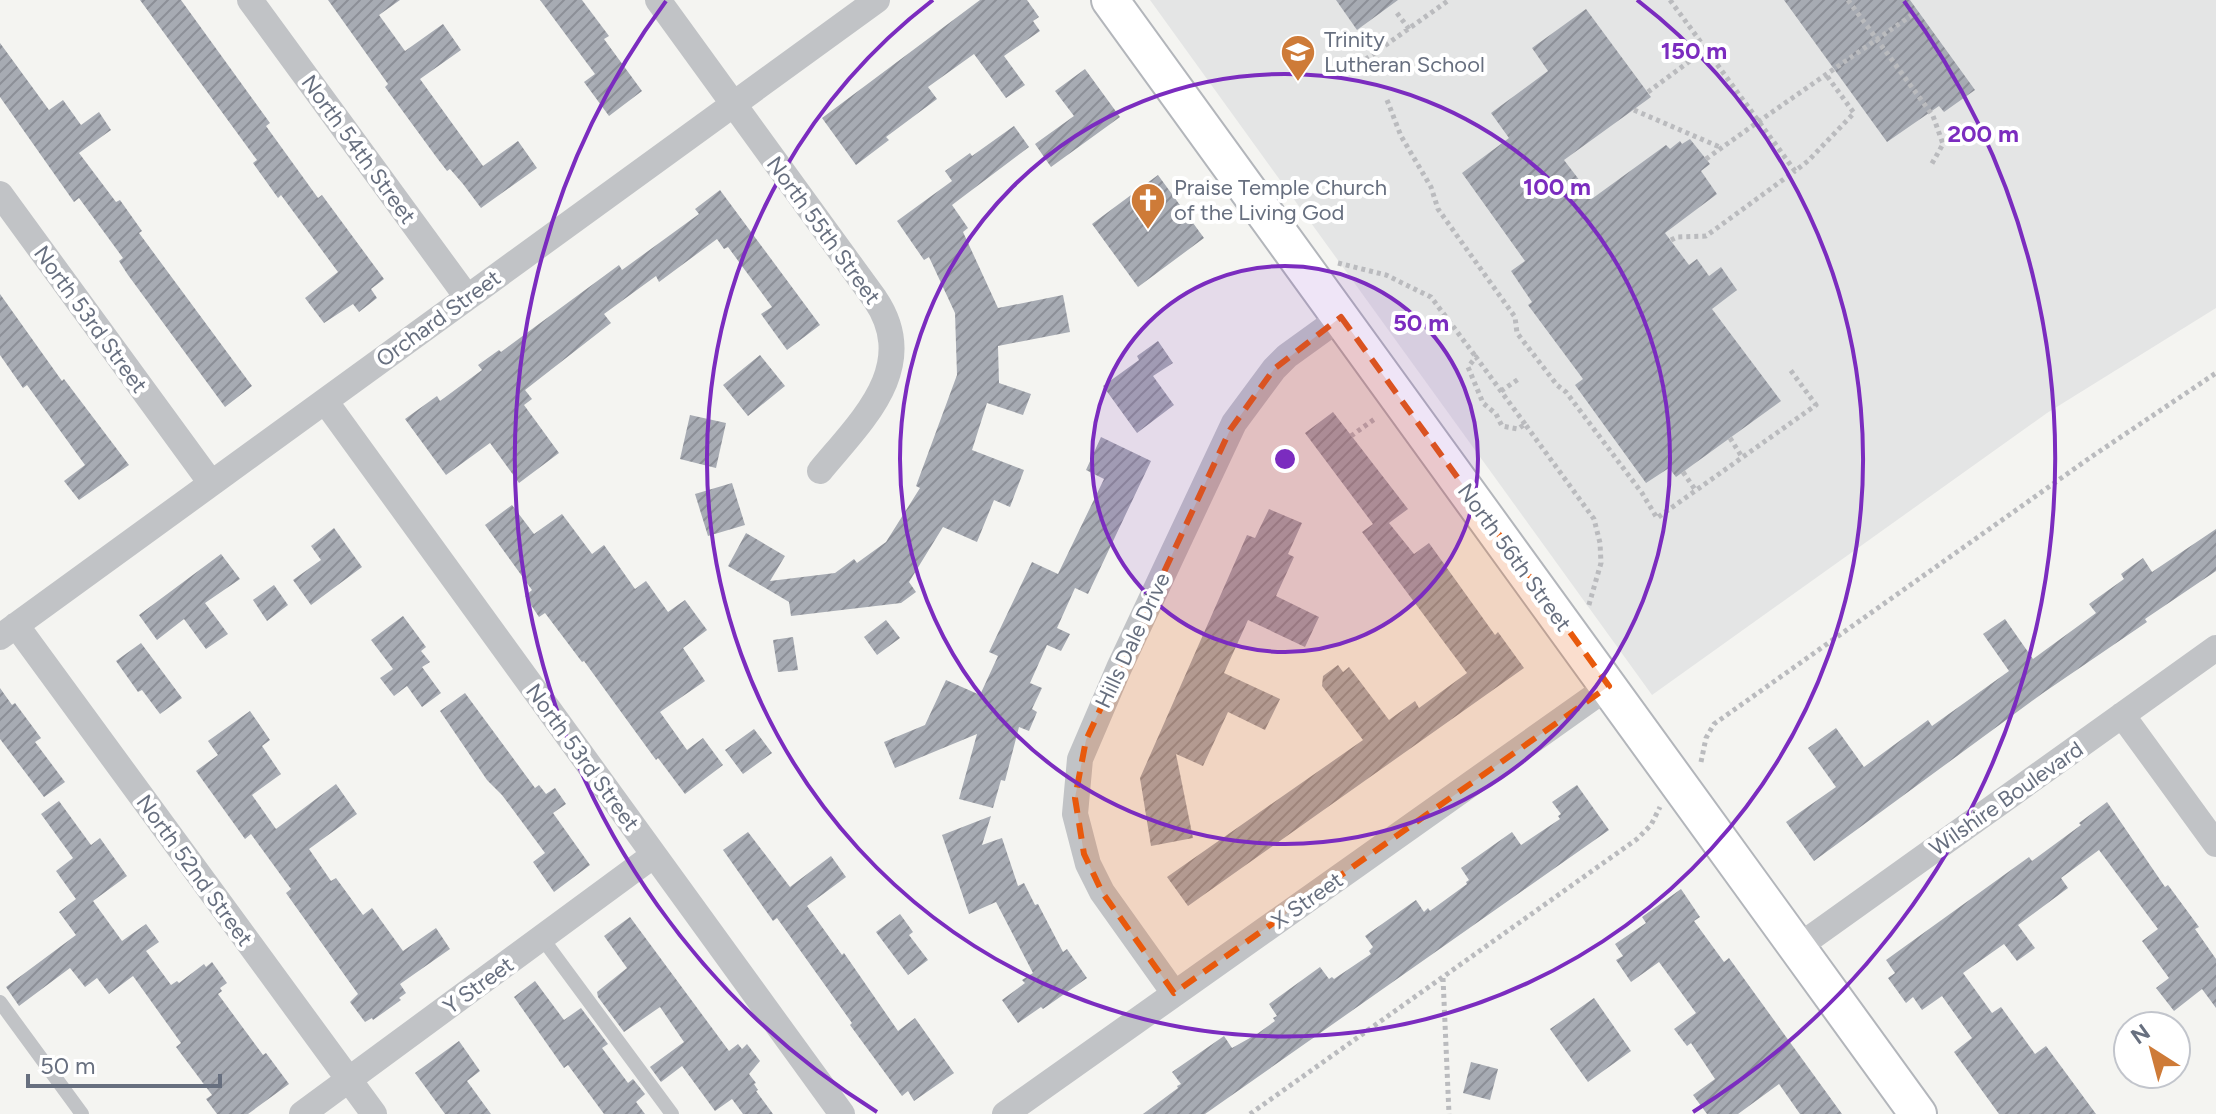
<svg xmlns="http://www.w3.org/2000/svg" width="2216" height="1114" font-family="Figtree,sans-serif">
  <defs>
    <pattern id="building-hatch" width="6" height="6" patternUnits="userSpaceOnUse" patternTransform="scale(2)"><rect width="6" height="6" fill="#a7abb3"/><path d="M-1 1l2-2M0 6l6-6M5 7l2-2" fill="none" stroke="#8c8f97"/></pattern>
  </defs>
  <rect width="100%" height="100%" fill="#f4f4f1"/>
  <path fill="#e4e5e5" d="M1150,0H2216V308L2047,413L1652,695Z"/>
  <path fill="url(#building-hatch)" d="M140,0H181L270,123L266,126L318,198L322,195L384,279L371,289L377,298L359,312L353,304L324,323L305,298L338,272L281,195L278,198L253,163L257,160Z
    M328,0H400L379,15L405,51L443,24L461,50L420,79L483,166L518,141L537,168L481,208L463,184L450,169L447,171L437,158L385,87L388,84Z
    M540,0H582L609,36L604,39L642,91L609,116L584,82L595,74Z
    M980,0H1027L1039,17L1033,21L1040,31L1004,56L1025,85L1006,98L974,54L928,87L937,99L886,137L889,140L856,165L822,118Z
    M1336,0H1398L1357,30Z
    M1784,0H1910L1975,90L1944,112L1939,106L1887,142Z
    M1586,9L1651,97L1564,160L1593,198L1666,145L1670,149L1680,141L1682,144L1690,139L1710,164L1701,171L1717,194L1665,233L1689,265L1697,259L1709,276L1721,267L1737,290L1712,309L1781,401L1676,477L1669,468L1646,483L1575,385L1583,379L1528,305L1532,302L1511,271L1525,261L1462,173L1509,138L1491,113L1548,71L1532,48Z
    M0,43L49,110L63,100L81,125L99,112L111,130L79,153L116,202L120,200L142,231L139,233L252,386L225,407L128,275L119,261L123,258L79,198L74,202L0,97Z
    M1085,69L1120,117L1051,167L1035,144L1074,116L1055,91Z
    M1014,126L1029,147L952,205L968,228L963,232L998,308L1063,295L1070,332L998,346L999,383L1031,394L1023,415L987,403L972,450L1024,470L1010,507L994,500L977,542L943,527L909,582L916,592L901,603L791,616L789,602L728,566L746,533L785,556L770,581L835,573L854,559L857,563L886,542L920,488L916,486L957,375L955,313L929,257L924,260L897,221L952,181L945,171L970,153L972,156Z
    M1158,175L1204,238L1138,287L1092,224Z
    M720,190L820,325L787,350L761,314L772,307L728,247L724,249L717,239L659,282L656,276L604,314L611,323L525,390L532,399L524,405L559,453L519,483L490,443L446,475L405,419L437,396L440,401L482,370L478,365L499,350L501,352L619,265L622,270L699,214L695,209Z
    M0,294L62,381L64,379L129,465L79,500L64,481L85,465L27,385L23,388L0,355Z
    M1158,341L1173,363L1153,376L1174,405L1137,433L1103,386L1139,360L1137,356Z
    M760,355L785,386L748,416L723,385Z
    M1333,412L1408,509L1389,523L1414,554L1429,543L1495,635L1498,632L1524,668L1188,906L1167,877L1363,740L1322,686L1323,676L1338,665L1343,672L1349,667L1389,720L1415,701L1419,708L1467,673L1362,532L1373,524L1305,433Z
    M690,415L726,423L716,468L680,459Z
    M1101,437L1151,461L1088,594L1075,588L1057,628L1070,634L1061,651L1047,645L1030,683L1042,688L1032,709L1037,712L1029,731L1019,727L1005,781L1001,780L993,808L959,799L977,734L895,768L884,742L925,725L946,680L980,695L998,656L989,652L1032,562L1058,574L1104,479L1086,470Z
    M732,483L745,525L708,536L695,494Z
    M512,505L534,534L562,514L592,554L604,545L635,589L646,581L668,612L685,600L707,630L683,648L705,681L660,712L687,750L703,738L723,765L685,794L658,758L656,760L584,661L582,662L545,613L539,617L525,596L532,590L485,525Z
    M1269,509L1302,523L1288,554L1294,557L1276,596L1319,617L1305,647L1248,620L1224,673L1280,699L1265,730L1228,712L1203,766L1176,754L1193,838L1151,846L1140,778L1247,535L1255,538Z
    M334,528L362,567L311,605L293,580L321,560L311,546Z
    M2216,529V571L2145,619L2147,622L2043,693L1814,861L1786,822L1836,787L1808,748L1836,728L1864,767L1928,720L1932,726L2009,671L1983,634L2005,619L2033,659L2096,613L2089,604L2124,579L2121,574L2143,558L2152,572Z
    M221,554L240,579L205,603L228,634L206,649L184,619L157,640L139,615Z
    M274,585L288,605L267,621L253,600Z
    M403,616L426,647L421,651L430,662L422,667L441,693L422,707L407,686L394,696L380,678L393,669L371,640Z
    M886,620L900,638L877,655L864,637Z
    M793,637L798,670L778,672L773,640Z
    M141,643L182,698L160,714L142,690L138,692L116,661Z
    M0,688L12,705L15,703L41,738L35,742L65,782L44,797L0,739Z
    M465,693L535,788L539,785L546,794L555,788L566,804L553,813L590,865L554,892L533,862L545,853L502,795L487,780L440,711Z
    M250,711L270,740L262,746L281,774L252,795L276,829L336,784L357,814L309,849L331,881L336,878L363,915L372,908L403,951L436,928L450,949L400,984L406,993L399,998L401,1000L373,1020L372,1018L365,1022L350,1002L358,994L286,893L291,889L251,834L245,839L196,771L218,755L208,741Z
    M754,729L772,753L743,774L725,750Z
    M1577,785L1609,830L1205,1114H1143L1178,1088L1177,1086L1181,1084L1172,1072L1224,1036L1232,1048L1257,1034L1275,1021L1273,1018L1277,1016L1269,1004L1320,967L1329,979L1332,977L1334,979L1371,954L1369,951L1373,947L1365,936L1416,900L1424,912L1428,908L1430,911L1467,884L1466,882L1469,880L1461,868L1512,832L1521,845L1560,819L1558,816L1561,814L1552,802Z
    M59,801L91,845L100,838L127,876L93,901L122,941L146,924L159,942L146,951L171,985L177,981L179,983L204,964L206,967L212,962L227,983L220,988L222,991L218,994L263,1055L266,1053L289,1084L248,1114H217L206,1099L212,1095L176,1047L181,1043L133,976L109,994L97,978L85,987L70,968L19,1006L6,987L76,935L59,912L76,899L56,871L73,858L41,814Z
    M2107,802L2165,887L2168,885L2199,927L2195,929L2216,959V1008L2202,989L2174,1011L2156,988L2169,978L2142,941L2158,929L2099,850L2061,878L2068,888L2018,925L2035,948L2017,961L2004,944L1963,973L1992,1013L2001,1007L2035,1054L2046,1046L2096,1114H1999L1954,1052L1972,1038L1942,996L1922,1010L1913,997L1906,1003L1888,978L1895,973L1886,960L2029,857L2032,861L2081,825L2079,823Z
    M991,816L982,845L1002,838L1018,886L1024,883L1035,905L1038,904L1063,952L1067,949L1087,978L1043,1009L1041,1007L1018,1023L1002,1000L1025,983L1022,980L1033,973L996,902L969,914L942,835Z
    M748,832L790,887L831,856L846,877L807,906L842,955L844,953L898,1031L915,1018L954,1073L914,1101L908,1091L902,1096L850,1025L852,1023L777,918L773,921L723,850Z
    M1681,889L1700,917L1694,921L1724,962L1729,958L1842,1114H1800L1779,1084L1738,1114H1707L1693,1095L1715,1079L1691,1043L1687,1046L1674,1029L1696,1013L1659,962L1631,982L1616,960L1623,956L1615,944L1646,923L1642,917Z
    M900,914L913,932L909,935L928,960L908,975L876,932Z
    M630,917L729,1051L738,1044L742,1049L747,1044L760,1061L749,1074L756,1083L754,1084L758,1090L756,1091L773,1114H743L732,1099L715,1111L682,1066L661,1082L650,1067L684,1042L660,1007L624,1032L598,997L597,992L627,968L604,936Z
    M535,981L564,1020L581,1008L608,1044L602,1048L628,1083L633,1079L645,1094L636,1102L645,1114H604L568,1065L564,1068L514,997Z
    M1594,998L1631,1051L1588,1082L1550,1029Z
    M459,1041L480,1071L467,1081L491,1114H445L415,1073Z
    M1471,1062L1498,1069L1490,1100L1463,1093Z"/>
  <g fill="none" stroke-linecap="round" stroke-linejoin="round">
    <g stroke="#b3b6bb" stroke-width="40">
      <path id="secondary" d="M1110,0L1918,1114"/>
    </g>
    <path stroke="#babbbe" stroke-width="5" stroke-dasharray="4 4" stroke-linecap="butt" d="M1670,0L1795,171L1808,161L1854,113L1827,76
      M1848,0L1933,116L1943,144L1930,167
      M1397,13L1409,29
      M1359,64L1449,0
      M1648,92L1706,49
      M1387,100L1401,136L1431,187L1438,209L1515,317L1517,333L1557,385L1566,392L1642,493L1657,518L1816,405L1789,368
      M1634,110L1722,148
      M1706,159C1774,110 1843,63 1912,15
      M1671,240L1677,237L1706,236L1795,171
      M1338,263L1386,275L1431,297L1476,357
      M1501,391L1520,378
      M1525,424L1476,357L1468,367L1483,403L1496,414L1502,426L1518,429L1525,424L1594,519L1600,543L1601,563L1588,608
      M1351,436L1376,418
      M1730,438L1742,457
      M1683,472L1696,491
      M1701,762L1706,738L1714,724L2091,457L2216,373
      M1443,978L1449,1114
      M1250,1114L1637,839L1651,825L1660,807"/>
    <path stroke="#c1c3c6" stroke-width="14" d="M542,938L672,1114
      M0,1002L82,1114"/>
    <path stroke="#c1c3c6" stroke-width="26" d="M250,0L467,297
      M658,0L875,299C921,367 861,421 820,471
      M0,194L211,483
      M325,401L842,1114
      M16,625L374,1114
      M0,637L877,0
      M2122,715L2216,844
      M1798,947L2216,648
      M1174,993L1102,892L1088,864L1075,814L1080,759L1119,668L1234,423L1274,369L1287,356L1341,317
      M302,1114L654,855
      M1005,1114L1609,686"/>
    <use href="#secondary" stroke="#fff" stroke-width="36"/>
  </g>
  <path fill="#e8590c" fill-opacity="0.2" stroke="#e8590c" stroke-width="6" stroke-dasharray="16 10" stroke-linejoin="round" d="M1341,317L1609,686L1174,993L1102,892L1084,854L1075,798L1086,740L1230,430L1274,369Z"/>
  <circle cx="1285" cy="459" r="193" fill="#7b2cbf" fill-opacity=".12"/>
  <g fill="none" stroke="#7b2cbf" stroke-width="4">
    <circle cx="1285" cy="459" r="193"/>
    <circle cx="1285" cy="459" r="385"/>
    <path d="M1637 0A578 578 0 1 1 933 0"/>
    <path d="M877 1112A770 770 0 0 1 666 1M1904 1A770 770 0 0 1 1693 1112"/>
  </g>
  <defs>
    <g id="school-pin" transform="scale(1.8)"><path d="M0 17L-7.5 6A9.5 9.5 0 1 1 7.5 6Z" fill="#ce7b38" stroke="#fff"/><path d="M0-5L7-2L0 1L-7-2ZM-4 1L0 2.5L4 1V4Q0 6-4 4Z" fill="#fff"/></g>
    <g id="church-pin" transform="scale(1.8)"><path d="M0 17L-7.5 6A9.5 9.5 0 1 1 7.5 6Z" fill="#ce7b38" stroke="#fff"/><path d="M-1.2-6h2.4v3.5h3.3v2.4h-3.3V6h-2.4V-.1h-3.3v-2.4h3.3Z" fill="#fff"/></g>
  </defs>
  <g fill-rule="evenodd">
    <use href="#school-pin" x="1298" y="52"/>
    <use href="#church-pin" x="1148" y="200"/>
  </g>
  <g text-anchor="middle" stroke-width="8" stroke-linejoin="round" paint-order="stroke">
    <g font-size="22" fill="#676f7f" stroke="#fff" text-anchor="start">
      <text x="1324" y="47">Trinity<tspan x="1324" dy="25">Lutheran School</tspan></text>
      <text x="1174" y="195">Praise Temple Church<tspan x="1174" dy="25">of the Living God</tspan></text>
    </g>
    <g font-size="22" fill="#676f7f" stroke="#fff">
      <text transform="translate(359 149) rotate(54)" y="8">North 54th Street</text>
      <text transform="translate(824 230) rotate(54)" y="8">North 55th Street</text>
      <text transform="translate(438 318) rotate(-36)" y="8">Orchard Street</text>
      <text transform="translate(91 319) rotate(54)" y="8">North 53rd Street</text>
      <text transform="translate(1515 557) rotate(54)" y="8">North 56th Street</text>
      <text transform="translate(1132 640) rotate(-65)" y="8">Hills Dale Drive</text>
      <text transform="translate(583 757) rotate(54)" y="8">North 53rd Street</text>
      <text transform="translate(2006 798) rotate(-35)" y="8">Wilshire Boulevard</text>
      <text transform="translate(195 870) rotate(54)" y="8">North 52nd Street</text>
      <text transform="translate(1307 900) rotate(-35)" y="8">X Street</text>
      <text transform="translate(478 985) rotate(-36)" y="8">Y Street</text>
    </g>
  </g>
  <circle cx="1285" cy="459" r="12" fill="#7b2cbf" stroke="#fff" stroke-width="4"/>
  <g font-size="24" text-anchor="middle" font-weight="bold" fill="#7b2cbf" stroke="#fff" stroke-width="8" stroke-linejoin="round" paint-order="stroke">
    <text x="1694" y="59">150 m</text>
    <text x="1983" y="142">200 m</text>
    <text x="1557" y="195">100 m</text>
    <text x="1421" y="331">50 m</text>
  </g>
  <g transform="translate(2152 1050) rotate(324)"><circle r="38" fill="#ffffff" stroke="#c2c5cc" stroke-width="2"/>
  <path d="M0-6L14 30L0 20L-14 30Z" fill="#ce7b38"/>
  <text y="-12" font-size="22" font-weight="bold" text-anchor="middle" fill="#676f7f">N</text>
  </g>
  <path d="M28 1074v12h192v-12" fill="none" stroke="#676f7f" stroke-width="4"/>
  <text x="40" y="1074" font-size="24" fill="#676f7f" stroke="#ffffff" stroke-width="6" paint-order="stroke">50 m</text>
</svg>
